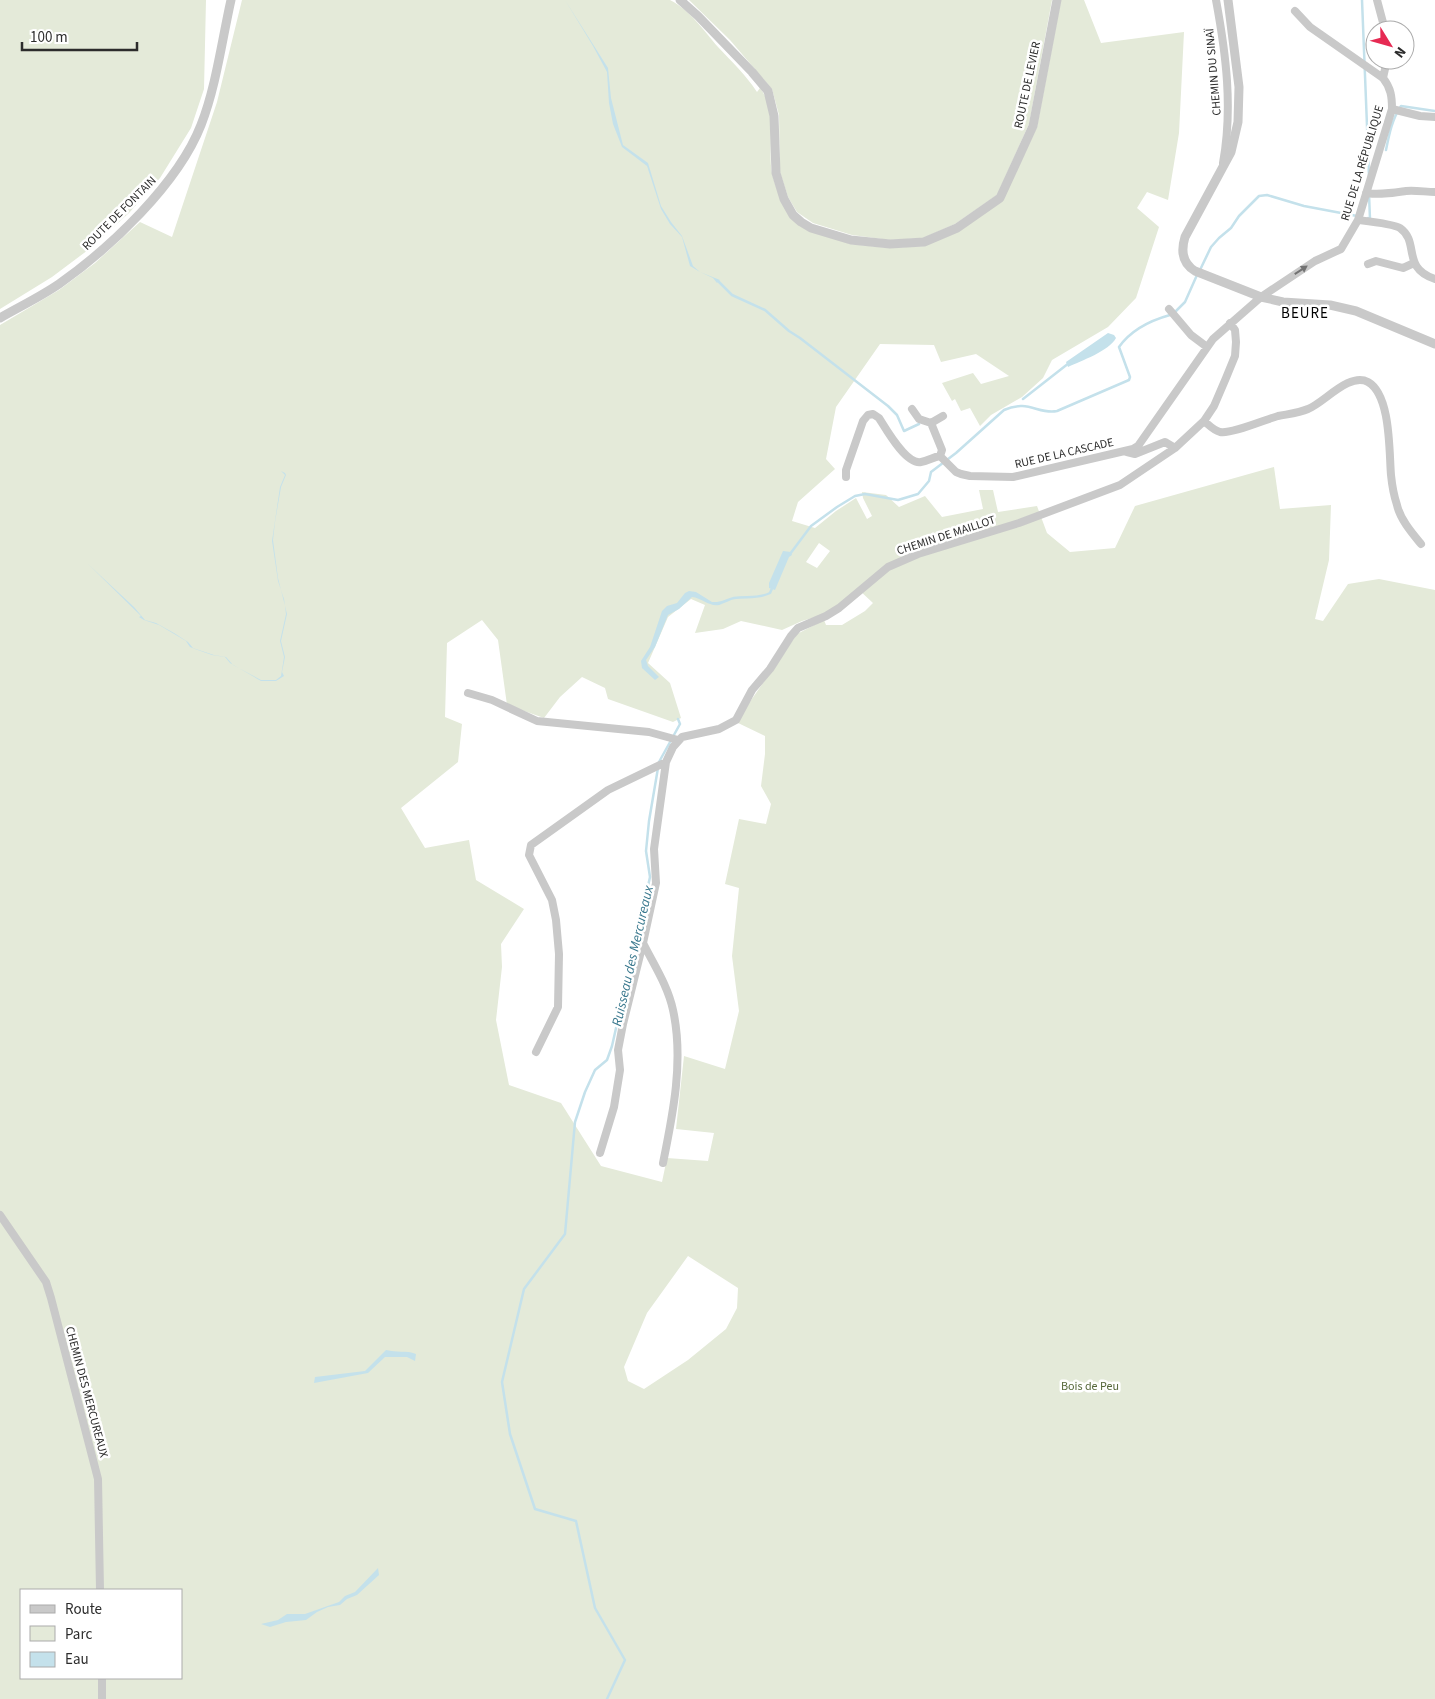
<svg xmlns="http://www.w3.org/2000/svg" width="1435" height="1699" font-family="'Source Sans 3',sans-serif">
  <rect width="100%" height="100%" fill="#fff"/>
  <path fill="#e4ead9" fill-rule="evenodd" d="M0,0H206L204,89L191,128L160,178L129,213L88,250L52,277L0,309Z
    M242,0H670C690,10 704,31 718,47C732,62 746,75 757,92L760,88C778,110 767,148 772,173C775,188 784,204 790,218L850,244L889,248L925,246L1003,200L1037,127L1061,0H1084L1101,43L1184,32L1179,133L1168,200L1147,192L1137,208L1159,227L1136,298L1108,327L1052,360L1043,378L1022,397L991,415L980,426L970,408L961,411L955,399L952,401L942,383L973,373L981,384L1009,376L976,354L941,362L934,345L880,344L836,407L826,459L835,469L798,502L792,521L815,528L836,511L856,498L867,519L872,516L863,498L862,492L886,495L899,507L925,496L942,517L983,509L979,490H993L998,512L1037,506L1047,533L1070,552L1115,548L1135,506L1274,467L1280,509L1331,505L1329,560L1315,619L1323,621L1348,584L1379,579L1435,590V1699H0V325L59,290L95,263L140,222L172,237L217,102ZM819,543L830,551L817,568L806,562ZM858,589L873,603L865,611L842,625H826L824,620L797,634L736,722L765,736V754L761,786L771,804L766,824L739,819L725,884L739,888L732,956L739,1011L725,1069L684,1056L676,1129L714,1133L708,1161L667,1158L662,1182L601,1166L561,1103L509,1085L496,1020L502,967L501,944L524,909L476,880L469,840L425,848L401,808L458,762L462,724L445,717L447,643L482,620L498,640L507,705L544,718L560,697L582,677L605,688L608,699L673,722L681,718L670,683L648,663L668,617L691,599L705,605L695,633L723,629L741,621L782,630L802,621L822,615L834,608ZM688,1256L738,1288L737,1308L726,1329L688,1360L644,1389L628,1381L624,1367L647,1313ZM21,1590H181V1678H21Z
    M689,0H1052L1029,124L997,195L955,224L923,238L890,240L852,235L813,223L797,212L788,197L780,172L779,115L772,89L730,40Z"/>
  <path fill="#c4e1eb" d="M565,0L608,68L611,98L623,145L648,163L661,206L671,222L682,236L693,266L700,272L720,280L717,283L713,278L700,272L690,266L682,237L670,224L661,209L647,166L622,147L613,124L609,103L607,72L593,46Z
    M1108,333L1114,335L1116,338C1109,351 1081,361 1068,367L1066,362Z
    M281,471L285,473L286,475L281,487L275,522L273,540L278,578L287,614L281,641L285,657L282,672L284,676L276,681H261L230,663L225,657L212,655L195,649L190,647L186,641L159,625L144,620L139,617L141,616L88,564L134,607L145,620L156,623L174,633L188,642L193,648L214,655L226,657L233,665L261,680H276L281,676L284,657L280,641L286,614L284,599L278,581L272,541L280,487L285,475Z
    M783,551L791,552L792,555L789,557L775,590L769,588V583Z
    M689,591L696,592L712,602H721L722,604C711,609 703,598 692,597L679,609L668,615L655,647L646,660L648,666L659,677L655,680L642,668L641,661L650,647L662,611L667,606L677,603L685,593Z
    M386,1350C397,1353 406,1350 416,1354L415,1361L407,1357H385L368,1373L314,1383L315,1377L365,1371Z
    M378,1568L379,1575L357,1595L347,1599L340,1605L328,1607L317,1612L306,1620L286,1622L270,1627L261,1624L278,1620L287,1614H305L339,1602L345,1596L355,1592Z"/>
  <g fill="none" stroke-linecap="round" stroke-linejoin="round">
    <path stroke="#c4e1eb" stroke-width="2.5" d="M1362,0L1369,176
      M1386,150C1389,135 1392,119 1401,106L1435,111
      M1368,218L1370,219L1369,194
      M1200,270L1211,247L1219,238L1231,228L1239,216L1259,196L1267,195L1304,206L1357,216
      M719,282L732,295L765,310L789,331L800,338L888,406L897,415L904,431L919,424
      M1175,312L1185,302L1197,275
      M1023,399L1069,363
      M790,554L811,526L837,507L855,496L865,494L898,500L918,494L929,481L931,472L956,453L1004,410C1028,399 1039,415 1057,411L1129,380L1130,377L1119,347C1131,330 1152,320 1170,315
      M718,603C724,603 728,599 734,598C747,596 758,599 770,593L773,586
      M607,1699L625,1660L595,1608L576,1521L535,1509L510,1434L502,1382L524,1289L565,1234L575,1122L585,1092L595,1070L607,1060L612,1046L650,877L646,851L649,821L659,762L680,724L678,719"/>
    <path stroke="#c9c9c9" stroke-width="8" d="M1216,0C1226,54 1233,108 1223,163
      M1377,0L1385,30
      M1383,78L1387,60
      M1392,109L1420,116L1435,117
      M1366,193C1381,195 1392,193 1406,191C1415,190 1426,192 1435,192
      M1358,220C1366,221 1394,224 1400,228C1420,242 1401,268 1435,279
      M1368,264L1376,261L1403,268L1414,263
      M1169,309L1191,335L1207,347
      M912,409L919,419L931,423L942,450L940,456
      M1204,421C1209,425 1213,430 1220,432C1232,434 1264,420 1278,416C1288,414 1299,413 1308,409C1324,403 1349,372 1368,382C1391,395 1389,452 1391,475C1392,485 1394,496 1397,505C1400,519 1412,533 1421,544
      M931,423L943,416
      M1127,452L1135,454L1165,442L1175,448
      M846,477V470L863,421L868,415L873,414L879,418C886,429 906,465 921,462C928,461 933,457 940,456L956,472L961,474L970,476L1013,477L1133,449L1138,446L1213,339L1261,297L1315,261L1341,249L1358,220L1392,109C1392,97 1391,88 1383,78L1310,27L1295,11
      M468,693L492,700L537,721L649,732L678,740
      M643,943C654,965 668,986 673,1010C684,1060 673,1114 663,1163
      M536,1052L558,1007L559,954L556,920L552,900L529,855L531,845L608,790L666,762
      M600,1153L614,1107L620,1070L618,1050L623,1024L643,943L656,883L654,849L666,762L673,747L682,737L719,729L736,720L752,690L770,669L791,636L798,628L826,616L839,608L888,567L918,554L1019,523L1120,485L1175,448L1204,421L1214,406L1226,378L1235,356L1236,342L1235,330L1230,323
      M0,1215L46,1282L51,1298L98,1479L100,1590
      M102,1678V1699"/>
    <path stroke="#c9c9c9" stroke-width="9" d="M680,0L698,16L752,72L768,91L774,116L776,173L784,199L793,215L801,222L811,228L851,240L890,244L924,242L957,228L1000,198L1033,126L1057,0
      M1228,0L1239,87L1238,122L1231,152L1185,237C1181,250 1182,263 1195,271L1261,297L1283,302L1330,305L1356,311L1435,344
      M0,318C19,307 40,297 59,284C110,248 178,184 201,125C216,87 222,40 231,0"/>
  </g>
  <defs><path id="oneway-solid" d="M-6-.8H1V-3.2L6.5 0L1 3.2V.8H-6Z" transform="scale(1.25)"/></defs>
  <use fill="#737373" href="#oneway-solid" transform="translate(1301 270) rotate(-33)"/>
  <g text-anchor="middle" stroke-width="5" stroke-linejoin="round" paint-order="stroke">
    <g font-size="12" fill="#2c2c2c" stroke="#fff">
      <text transform="translate(1213 72) rotate(-95)" y="4">CHEMIN DU SINAÏ</text>
      <text transform="translate(1027 85) rotate(-78)" y="4">ROUTE DE LEVIER</text>
      <text transform="translate(1362 163) rotate(-73)" y="4">RUE DE LA RÉPUBLIQUE</text>
      <text transform="translate(119 213) rotate(-45)" y="4">ROUTE DE FONTAIN</text>
      <text transform="translate(1064 453) rotate(-13)" y="4">RUE DE LA CASCADE</text>
      <text transform="translate(946 535) rotate(-18)" y="4">CHEMIN DE MAILLOT</text>
      <text transform="translate(87 1392) rotate(75)" y="4">CHEMIN DES MERCUREAUX</text>
    </g>
    <g font-size="12" fill="#556739" stroke="#fff">
      <text x="1090" y="1390">Bois de Peu</text>
    </g>
    <g font-size="14" font-style="italic" fill="#3a798e" stroke="#fff">
      <text transform="translate(632 956) rotate(-77)" y="5">Ruisseau des Mercureaux</text>
    </g>
    <g font-size="15" letter-spacing="1" fill="#000" stroke="#fff">
      <text x="1305" y="318">BEURE</text>
    </g>
  </g>
  <rect x="20" y="1589" width="162" height="90" fill="#ffffff" stroke="#ababab"/>
  <rect x="30" y="1605" width="25" height="8" fill="#c9c9c9" stroke="#ababab"/>
  <text x="65" y="1614" font-size="15" fill="#2c2c2c">Route</text>
  <rect x="30" y="1626" width="25" height="15" fill="#e4ead9" stroke="#ababab"/>
  <text x="65" y="1639" font-size="15" fill="#2c2c2c">Parc</text>
  <rect x="30" y="1652" width="25" height="15" fill="#c4e1eb" stroke="#ababab"/>
  <text x="65" y="1664" font-size="15" fill="#2c2c2c">Eau</text>
  <g transform="translate(1390 45) rotate(127)"><circle r="24" fill="#ffffff" stroke="#ababab"/>
  <path d="M0-4L9 19L0 12L-9 19Z" fill="#e62a53"/>
  <text y="-8" font-size="14" font-weight="bold" text-anchor="middle" fill="#2c2c2c">N</text>
  </g>
  <path d="M22 42v8h115v-8" fill="none" stroke="#2c2c2c" stroke-width="2.5"/>
  <text x="30" y="42" font-size="15" fill="#2c2c2c" stroke="#ffffff" stroke-width="4" paint-order="stroke">100 m</text>
</svg>
